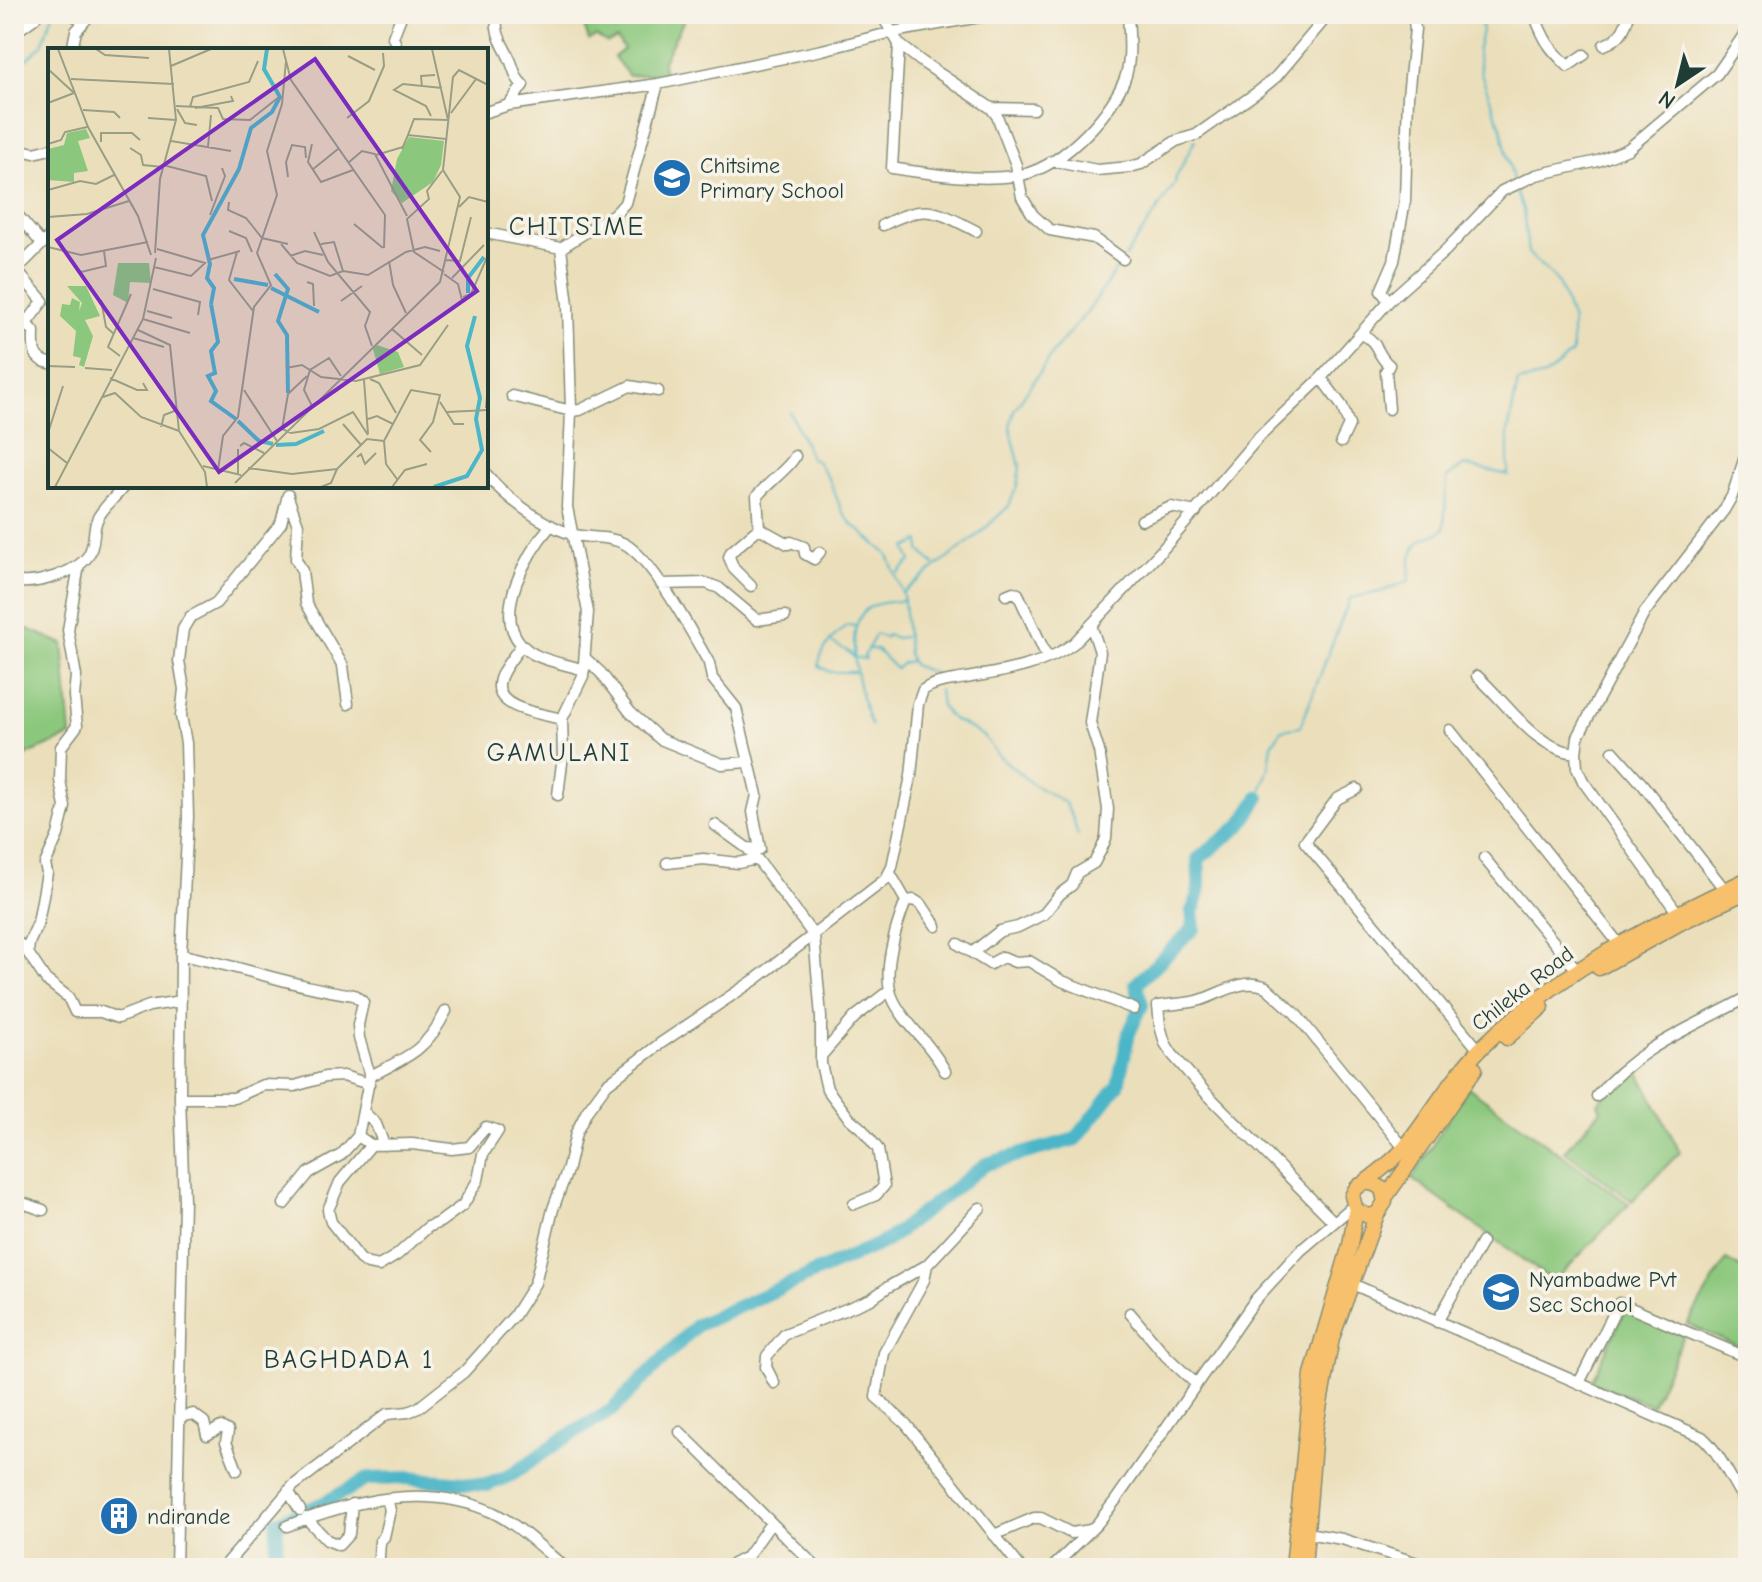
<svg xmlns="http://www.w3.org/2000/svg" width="1762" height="1582" font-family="'Comic Neue',sans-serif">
  <rect width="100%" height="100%" fill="#f7f3e8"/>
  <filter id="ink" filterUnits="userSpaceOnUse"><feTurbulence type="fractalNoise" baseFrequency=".0125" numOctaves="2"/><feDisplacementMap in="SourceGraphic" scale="16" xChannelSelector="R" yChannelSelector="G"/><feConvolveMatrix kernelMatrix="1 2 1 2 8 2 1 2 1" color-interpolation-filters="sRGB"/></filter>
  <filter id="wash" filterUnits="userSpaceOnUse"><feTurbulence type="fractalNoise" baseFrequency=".006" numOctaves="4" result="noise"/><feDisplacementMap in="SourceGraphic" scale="32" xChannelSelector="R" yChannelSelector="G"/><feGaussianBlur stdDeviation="1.8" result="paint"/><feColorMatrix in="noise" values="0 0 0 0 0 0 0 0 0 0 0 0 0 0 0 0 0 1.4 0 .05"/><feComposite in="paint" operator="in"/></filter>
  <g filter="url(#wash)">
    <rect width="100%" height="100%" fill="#ebdfbb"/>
    <path fill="#8bc77c" stroke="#558258" stroke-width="2" d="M587,14H687L663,61L664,73L629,76L614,57L624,49L617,39L607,43L596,36L589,40L584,26L589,24Z
      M28,629L63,644L71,736L28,754L14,771V631Z
      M1636,1067L1680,1152L1632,1201L1564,1151L1601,1110L1598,1103L1620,1079Z
      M1468,1087L1629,1204L1554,1282L1412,1179Z
      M1726,1260L1748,1272V1351L1687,1324Z
      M1626,1309L1684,1335L1652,1405L1591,1382Z"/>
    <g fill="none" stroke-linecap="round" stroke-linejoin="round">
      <path stroke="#4bb6c8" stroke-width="2" d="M1479,14L1482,31L1477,52L1481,74L1501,127L1513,180
        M14,71L42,45L53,14
        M1125,257L1175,184L1176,177L1195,140
        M790,412L812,460L817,461L830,481L842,511L851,523L888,555L902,593
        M898,573L911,561L906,548L920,541V550L934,565
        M904,600L908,653L913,665L933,673L937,678
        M831,642L849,652L855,659
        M867,648L877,650L896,669L902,663L911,661
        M857,658L866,659L864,656L876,634L885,638L887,635L896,638L904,637
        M854,672H830L819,666C819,650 835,635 847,625L856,626
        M939,690L941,706L951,718L984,736L997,754L1031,783L1065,803L1073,819L1078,836
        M871,725C861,700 838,621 872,606C881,602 894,602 904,600L902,593L978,535L1009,506L1017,486L1020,467L1010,426L1014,410L1054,351L1091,307L1121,262
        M1259,797L1269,767L1272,744L1282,730L1300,727L1350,598L1380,592L1409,581C1410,566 1409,544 1426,538C1433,535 1437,535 1444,529L1447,478L1464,465L1508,475V432L1518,382L1545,376L1572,353V321L1558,282L1528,253L1523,209L1516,192"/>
      <path stroke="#4bb6c8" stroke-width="14" d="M276,1568L277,1522L324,1503L367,1479L407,1478L487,1485L513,1474L560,1441L612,1410L697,1325L886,1241L986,1164L1076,1139L1118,1085L1129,1033L1142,1005L1136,984L1194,928L1192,911C1202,895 1199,878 1198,859L1241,825L1259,797"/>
    </g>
  </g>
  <g filter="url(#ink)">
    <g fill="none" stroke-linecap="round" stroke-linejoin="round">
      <g stroke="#858e78" stroke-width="13">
        <path id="minor" d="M71,14L84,21
          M497,14C494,35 504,45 511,62C515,72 515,78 523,85L509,105
          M881,14L899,44L922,62L991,108L997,116L1016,165L1022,197L1033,215L1050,230L1094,238L1123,259
          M1534,14C1544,40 1548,47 1568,66L1584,55
          M14,33L35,18V14
          M899,44L892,168C932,174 975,181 1015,176C1058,171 1107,119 1124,81C1132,62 1129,35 1128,14
          M1604,45C1620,39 1625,30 1629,14
          M72,50L76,31L91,14
          M398,50L393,37L402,14
          M991,108L1034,109
          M486,112L509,105L658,84L822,50L893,32L997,14
          M14,148L34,153L50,149
          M1052,161L1097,170L1130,167L1141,164L1176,141L1196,135L1259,91L1276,77L1329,14
          M14,211L42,244
          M883,225C926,203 935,210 976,231
          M486,233L561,248
          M16,270L43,301L26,324L34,331C34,346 31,360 50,363
          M14,272L50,236
          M1389,301L1381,291L1394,261L1405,201L1408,96L1415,29L1413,14
          M14,307L26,324L14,335
          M1363,330L1364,336C1378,341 1377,356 1389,365L1386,371L1389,409
          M1321,378L1342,406L1349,425L1341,442
          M512,396L571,411L580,410L630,386L658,391
          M486,474C506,498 541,524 571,534C588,539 608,535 625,544C654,561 692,633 709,663L712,678L736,708L757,795L753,812L760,849L747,848
          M288,497L298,525L296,559L302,571L306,603L343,666L348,704
          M1142,520L1171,507L1196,512
          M551,525C528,552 492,612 521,644C535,661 564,663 584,670
          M759,528L788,544L791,542L804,547L805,554L814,559L820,552
          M79,565L68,630L76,676L74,696L77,726L61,747L60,780L65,807L58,835L45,864L47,873L38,923L29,943L28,953L46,980L68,997L75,1012H101L118,1018L149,1006L181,1001
          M14,581C34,586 76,573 88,556C96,544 92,532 97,520C101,509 117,496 124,486
          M661,584L706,583L719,588L757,620L785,616
          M751,586L734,569L729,557L731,552L759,528L757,496C766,485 792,465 795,456
          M1006,595L1013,592L1018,594L1047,657
          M521,645C515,656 499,672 499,685C497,710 545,714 562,719
          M586,659L601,673L630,712L660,739L722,764L748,762
          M1477,676C1507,702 1534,749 1576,753
          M1450,730L1619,944
          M1613,751L1643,785L1725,890
          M1357,789L1337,799L1305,842L1479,1050
          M558,795L563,755L562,719L583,676L588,612L567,507L571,411L568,305L561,248L617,212L625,203L658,84
          M715,825L747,848L757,859L814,936L821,1017V1064L827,1089L849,1118L862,1129L878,1149L884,1186L876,1195L854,1204
          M1484,858L1577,970
          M667,863L703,859L738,863L757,859
          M890,873L906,901
          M906,901C896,926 881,974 893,999C904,1024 931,1043 945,1071
          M906,901L914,900L922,905L936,926
          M1677,912L1583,781L1577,768L1576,753L1578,737L1588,718L1645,612L1724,510L1732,496L1748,448
          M14,941L28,949
          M958,944L990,964L1003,957L1015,962L1029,961L1062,981L1134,1009
          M973,952L1000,931L1018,927L1044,914L1060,894L1072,885L1077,873L1094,863L1102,848L1106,838L1108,809L1099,751L1090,723L1100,652L1091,625
          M181,955C240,966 295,987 354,995L363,1002L358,1025L359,1038L370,1076L358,1136L341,1155L309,1173L284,1204
          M821,1056L855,1017L890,990
          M370,1076C408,1057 427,1050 446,1011
          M1597,1096C1640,1045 1692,1028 1748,997
          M180,1098H234L263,1085L295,1086L325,1077L343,1076L369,1084
          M364,1112L376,1124L384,1145
          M358,1136L371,1145L412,1144L452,1149L469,1147L486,1127L498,1131L483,1154L478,1180L463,1205L440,1222L428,1227L397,1255L379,1266L368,1264L360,1259L331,1222L328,1210L340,1182L371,1145
          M14,1200L43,1210
          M1333,1221L1205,1092L1172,1054L1165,1043L1160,1026L1158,1006C1170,1004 1184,1004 1197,1001C1218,996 1242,976 1266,987L1295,1013L1404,1148
          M927,1265L924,1280L884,1353L876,1397L906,1424L1021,1568
          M1350,1283L1702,1437C1720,1452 1733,1485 1748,1506
          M1130,1313L1166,1356L1195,1383
          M1437,1322L1482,1242
          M774,1383L766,1367L767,1356L785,1334L871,1299L888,1287L927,1265L980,1208
          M1579,1383L1619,1303L1748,1358
          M180,1417L193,1414L204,1422L207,1435L221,1427L228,1431L226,1442L237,1470
          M680,1432L817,1568
          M288,1491L300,1510
          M306,1518L327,1540L339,1545L349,1534L352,1504
          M287,1526C351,1501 426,1482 492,1512C518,1524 543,1550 566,1568
          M1301,1532L1342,1539L1433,1568
          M994,1535L1034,1518H1041L1071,1533L1091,1530
          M379,1557L380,1541L384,1537L390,1510L387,1499
          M176,1568L184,1200L180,1098L181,955L188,817L186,743L181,716L184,689L179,661L181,644L183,629L190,617L216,603L281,523L288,495
          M223,1568L293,1486L387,1414L408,1412L418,1408L464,1372L514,1316L535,1283L553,1209L568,1168L576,1133L587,1111L607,1084L661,1043L756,979L886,879L892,867L911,776L918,704L923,690C936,681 951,681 966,678C1000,672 1045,666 1074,643L1163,549L1257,439L1321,378L1389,301L1445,251L1502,191L1536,175L1598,161L1628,149L1717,74L1748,29
          M726,1568L747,1557L771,1523
          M1052,1568L1097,1524L1115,1501L1255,1300L1300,1251L1353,1206"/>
      </g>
      <g stroke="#858e78" stroke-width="17">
        <path id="highway" d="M1599,968L1682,922L1748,891
          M1507,1038L1542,1007
          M1364,1183C1378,1172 1395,1160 1406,1146C1431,1114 1451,1079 1480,1049C1557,972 1651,925 1748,879
          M1385,1198L1475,1069
          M1293,1568L1312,1374L1350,1245L1356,1210L1352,1196C1357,1182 1370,1179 1382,1189L1385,1202L1377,1214L1368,1216L1356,1210
          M1304,1568L1315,1431L1332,1338L1377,1214"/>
      </g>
      <use href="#minor" stroke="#fff" stroke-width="10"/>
      <use href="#highway" stroke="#f7c06c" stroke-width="14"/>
    </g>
  </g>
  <defs>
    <g id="school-disc" transform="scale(2)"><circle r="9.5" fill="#1f6fb2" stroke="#f7f3e8"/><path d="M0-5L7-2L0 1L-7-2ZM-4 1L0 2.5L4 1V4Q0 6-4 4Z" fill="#fff"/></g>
    <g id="building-disc" transform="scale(2)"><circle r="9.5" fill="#1f6fb2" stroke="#f7f3e8"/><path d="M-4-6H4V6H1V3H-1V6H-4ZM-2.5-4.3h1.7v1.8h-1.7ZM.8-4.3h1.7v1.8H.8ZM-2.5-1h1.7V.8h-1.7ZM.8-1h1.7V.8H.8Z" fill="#fff"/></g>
  </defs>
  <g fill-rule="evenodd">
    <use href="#school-disc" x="672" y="178"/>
    <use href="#school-disc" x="1501" y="1292"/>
    <use href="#building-disc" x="119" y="1516"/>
  </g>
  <g text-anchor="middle" stroke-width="7" stroke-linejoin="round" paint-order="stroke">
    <g font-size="22" fill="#1f3d34" stroke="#f7f3e8" text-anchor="start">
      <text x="700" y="173">Chitsime<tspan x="700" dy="25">Primary School</tspan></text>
      <text x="1529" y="1287">Nyambadwe Pvt<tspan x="1529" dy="25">Sec School</tspan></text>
      <text x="147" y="1524">ndirande</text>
    </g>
    <g font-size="22" fill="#1f3d34" stroke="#f7f3e8">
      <text transform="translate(1522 988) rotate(-38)" y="8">Chileka Road</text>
    </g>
    <g font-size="26" letter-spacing="2" fill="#1f3d34" stroke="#f7f3e8">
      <text x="577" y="235">CHITSIME</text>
      <text x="559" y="761">GAMULANI</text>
      <text x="349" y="1368">BAGHDADA 1</text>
    </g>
  </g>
  <g transform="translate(48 48)">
    <rect width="440" height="440" fill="#ebdfbb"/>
    <path d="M38,81L42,90L30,93L40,123L26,125V134L0,132V101L16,97L19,85ZM361,89L396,93L393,117L385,134L354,155L343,143L349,111ZM70,215H101L103,235L82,234L80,255L65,247ZM19,238H38L52,268L37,272L45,288L36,319L31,317L33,310L25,308L28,283L12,268L14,256L22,257L24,250L32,254L31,263L34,255ZM329,297L350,304L356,319L332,326L325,301Z" fill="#8bc77c"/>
    <path fill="none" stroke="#4bb6c8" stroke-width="4" d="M227,226L240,241L230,273L239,287L240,345M186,231L220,237M223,240L271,264M420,245V230L436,209M163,256L170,294L163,303L167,325L160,328L168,343L163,353L188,371M163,256L166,240L159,230L162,216L155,187L191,121L203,80L224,64L232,49L216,21L219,1M190,373L211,393L225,396M228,397L248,396L276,383M386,439L419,428L434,402L428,371L432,350L419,298L427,268"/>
    <path fill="none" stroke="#999e85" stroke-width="2" d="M10,1L40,79L90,168L103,207M48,1L57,7L101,10M235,1L243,32L337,167L336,200M300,8L327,22M123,18L163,1M0,21L25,44M23,31L126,36M374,39L373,28L387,27M0,55L26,45M128,58L170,60L175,71L202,72L231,49M142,59L145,49L201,34L210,13M147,60L185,53L183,48M129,61L137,75L149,77M35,62L66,64L72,70M403,65L428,31M383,68L378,58L346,42L355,36L394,40M100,70L128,72M299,70L321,53L336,18L335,5M360,87L366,71L400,72L384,1M123,93L183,103M53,94V85H84L92,92M0,96L13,92L17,84L39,79M264,96L260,114L273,134L305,122M160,99L163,67M82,100L93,107L95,117L115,119M354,101L360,87L398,91M328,107L355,99M300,115L314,103L327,106L359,168M115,117L158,128L164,153M264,122L290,101M394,123L379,143L381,151L359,171L366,204L396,224M240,129L238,114L244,97L257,99L258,110M0,142L32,133L48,136L66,127M181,154L180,162L198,170L214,190L240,196M411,159L421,149L440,154M162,167L177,128L174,120M0,169L39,166L81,153M306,176L335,200M181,183L198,190L204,204M266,184L280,214L322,264L317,278L324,298M233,196L249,215L282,228L295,223L320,227L358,204L377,199L392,203M273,196L286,194L295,223M0,199L33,207L100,194M189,204L181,232L205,263M107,205L112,131L128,72L121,1M242,208L257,203L275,207M160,212L192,203M398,212L412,213L423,169M341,213L345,237L358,265M106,219L143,228L157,215L109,201M33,224L58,218L56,203M396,226L410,236L414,252M404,230L436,197M259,234L265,236L266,258M105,241L152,254L150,267M415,249L423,246L440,207M53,252L58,279L66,286M293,253L314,238M99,263L124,270M95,271L142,285M344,281L374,307M90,282L122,297L131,383L157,424L159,439M85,290L116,299M72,308L60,299L83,246M0,318L27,319M37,320L64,322M238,320L254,317L273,329L308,333L372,317L400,277M259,328L240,346L234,381L243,385L271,381L305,364L320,387M62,330L89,342H99L95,335M322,331L331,335L348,365M316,332L320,386M196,342L229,393M55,349L67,345L93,369L131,383M392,354L406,376H416M265,360L256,342L262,322L281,310L293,328M438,360L440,336M399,364L440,362M320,371L329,368L345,376M295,376L313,397M113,379L116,367L129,362M0,385L15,338M192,398L196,395L216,405M0,400L19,415M190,401V427M309,409L313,406L317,416L328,405M155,418L193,427M200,420L244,426L289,421L319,391L336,393M170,422L175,388L190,369L206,259L223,237L209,205L229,147L219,103L234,56L238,13M349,431L338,416L336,393L363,342L392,347L385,374L372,392L383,404M187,435L392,234L412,149L395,122L405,29L411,22L440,37M7,439L95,271L108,210M170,439H199M273,439L283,435L289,421M344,439L357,422L379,416"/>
    <path fill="#7b2cbf" fill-opacity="0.15" stroke="#7b2cbf" stroke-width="4" d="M267,11L429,243L171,424L9,192Z"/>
    <rect width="440" height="440" fill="none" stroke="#1f3d34" stroke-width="4"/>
  </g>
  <rect width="1762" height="1582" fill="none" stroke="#f7f3e8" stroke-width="48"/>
  <g transform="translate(1678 84) rotate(215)" stroke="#f7f3e8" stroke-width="6" paint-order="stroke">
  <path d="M0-6L14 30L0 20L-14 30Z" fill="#1f3d34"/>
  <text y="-12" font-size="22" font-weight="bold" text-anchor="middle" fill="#1f3d34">N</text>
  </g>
</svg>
